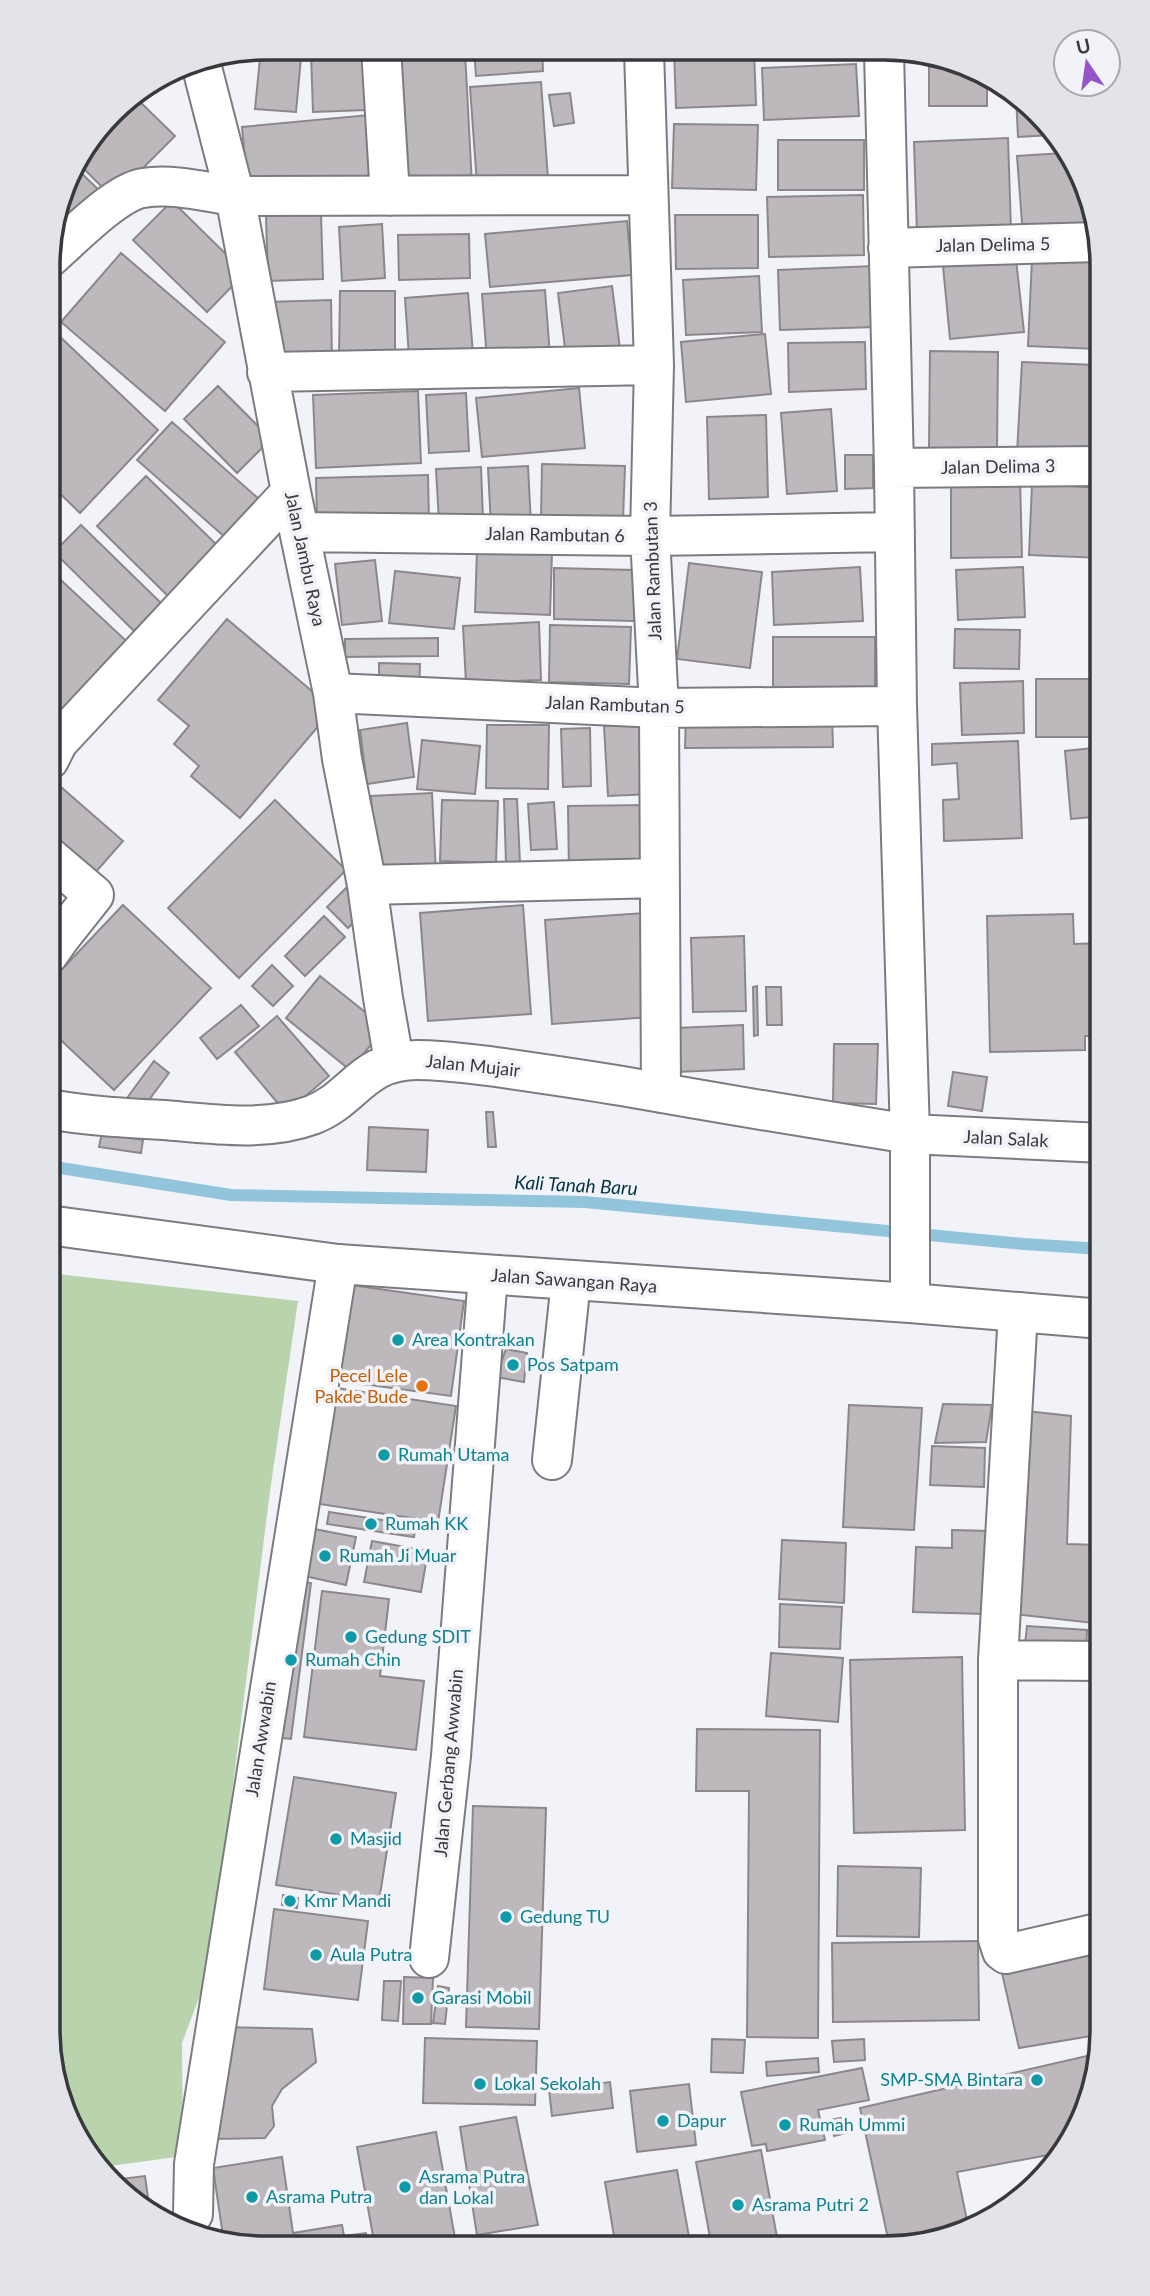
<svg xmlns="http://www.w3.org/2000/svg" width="1150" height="2296" font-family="Lato,sans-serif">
  <rect width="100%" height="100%" fill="#f1f3f9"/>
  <path fill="#b9d3ad" d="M48,1273L298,1301L270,1491L210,1968L182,2043L183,2156L103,2167L59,2100L47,2030Z"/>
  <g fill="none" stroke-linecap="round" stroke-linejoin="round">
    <path stroke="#92c4db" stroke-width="12" d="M48,1166L231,1195L585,1202L1024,1244L1102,1249"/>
  </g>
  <path fill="#bdb8bb" stroke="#8b878a" stroke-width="2" d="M302,47L296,112L255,109L261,48Z
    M474,49H542L543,71L476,76Z
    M674,50H754L756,105L676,108Z
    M364,51L366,110L313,112L311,53Z
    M465,52L472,185L406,188L400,56Z
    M929,52L987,81V106H929Z
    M856,64L859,116L764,120L762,68Z
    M541,82L548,179L477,184L470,87Z
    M570,93L574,123L554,126L549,95Z
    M133,95L175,136L113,198L76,161L121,102Z
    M1016,96L1029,102L1051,135L1018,137Z
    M369,115L375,182L248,193L242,127Z
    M674,124L758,125L756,190L672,188Z
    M1008,138L1011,230L917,233L914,142Z
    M778,140H864V190H778Z
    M1063,153L1091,196L1097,231L1023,236L1017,156Z
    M73,165L104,195L63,238L52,227Z
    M863,195L864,255L769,257L767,197Z
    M172,201L245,273L207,312L133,240Z
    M321,214L323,279L268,281L266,216Z
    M675,215H758V268L676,269Z
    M627,221L632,275L490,287L485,234Z
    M382,224L385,278L342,281L339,227Z
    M469,234L470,278L399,280L398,235Z
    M121,253L225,342L165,411L61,322Z
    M1016,259L1024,332L950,339L943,266Z
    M1032,259L1101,262L1097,349L1028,346Z
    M874,266L875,327L780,330L778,270Z
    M759,276L762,332L686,335L683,280Z
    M612,286L621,357L567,364L558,293Z
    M545,290L550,356L487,360L482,294Z
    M340,291H395V356H339Z
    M468,293L473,353L409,357L405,298Z
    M331,300L332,361L270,362L268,302Z
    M55,332L158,430L80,513L49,483V338Z
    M765,334L771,394L686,402L681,342Z
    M865,342L866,389L789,392L788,343Z
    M930,351L998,352L997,449L929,448Z
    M1022,362L1096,365L1092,456L1017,453Z
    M218,386L271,439L237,473L184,419Z
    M579,388L585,448L482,457L476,398Z
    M418,391L421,463L316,468L313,395Z
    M466,393L469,451L429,453L426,395Z
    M831,409L837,491L787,494L781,413Z
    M766,415L768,497L709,499L707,417Z
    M172,422L269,508L234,545L137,460Z
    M845,455H873V488L845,489Z
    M542,464L625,466L623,520L541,519Z
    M528,466L531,524L491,526L488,468Z
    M481,467L483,520L439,522L436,469Z
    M428,475L429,524L317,527L316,478Z
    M146,476L219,547L169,597L97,526Z
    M1020,478L1022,557L951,558V479Z
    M1032,484L1103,488V558L1029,555Z
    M81,525L161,603L134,631L54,552Z
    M477,549L552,552L550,615L475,612Z
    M375,560L382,621L342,625L335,564Z
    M689,563L762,572L750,668L677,659Z
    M860,567L863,621L774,625L772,572Z
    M1023,567L1025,617L958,620L956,570Z
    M554,568L635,570L634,621L554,619Z
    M49,569L137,651L60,734L49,723Z
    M395,571L460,578L454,629L389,623Z
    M227,619L333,709L240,818L191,776L199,766L174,744L189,726L158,700Z
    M539,622L541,680L466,683L463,626Z
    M550,625L631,627L629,684L549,682Z
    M955,629L1020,630L1019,669L954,668Z
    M773,637H875V688H773Z
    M438,638V656L345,657V639Z
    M379,663L420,664L419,695L379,694Z
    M1036,679H1103V737H1036Z
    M1023,681L1024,733L962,735L960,683Z
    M686,714H832L833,747L685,748Z
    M407,723L414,777L367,784L360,730Z
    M647,724L651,794L608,796L604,726Z
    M487,725H549L548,789L486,788Z
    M590,728L591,786L563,787L561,729Z
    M422,740L480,746L475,794L417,789Z
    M1018,741L1022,838L944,841L943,800L959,799L957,763L932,765V744Z
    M1103,747V816L1071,819L1065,751Z
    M61,787L123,841L86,883L48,849L49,800Z
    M432,793L436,873L375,876L371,796Z
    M504,799H517L520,863L506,864Z
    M275,800L346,870L239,978L168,908Z
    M442,800L498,801L496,863L440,861Z
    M554,802L557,849L531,850L528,804Z
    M647,805V872L569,873L568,806Z
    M346,888L367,910L348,928L327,907Z
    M123,905L211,988L114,1090L48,1028V984Z
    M523,905L531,1014L428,1021L420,913Z
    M644,913L651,1017L552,1024L545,920Z
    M1073,914L1074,944L1103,943V1036H1085V1050L990,1052L987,916Z
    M324,916L345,937L305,976L285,956Z
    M744,936L746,1011L693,1012L691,938Z
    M272,965L293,986L273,1006L252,986Z
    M320,976L385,1028L350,1070L286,1018Z
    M757,986L758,1035L754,1036L753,987Z
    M766,987H781L782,1025H767Z
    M241,1005L259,1026L217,1059L200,1038Z
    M277,1016L329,1076L286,1113L235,1052Z
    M743,1025L744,1069L677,1072L676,1028Z
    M834,1044H878L876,1104L833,1103Z
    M154,1061L169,1073L137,1116L122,1105Z
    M953,1072L987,1077L982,1111L948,1106Z
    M486,1112H493L496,1147H488Z
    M369,1127L428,1130L426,1172L367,1170Z
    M102,1133L143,1140L141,1153L99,1147Z
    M344,1284L464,1301L451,1396L331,1380Z
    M506,1349L527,1353L524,1382L496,1377Z
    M330,1387L456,1406L438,1522L313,1503Z
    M943,1404L992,1405L986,1442L935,1443Z
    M849,1405L922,1408L914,1530L843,1527Z
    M1026,1411L1071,1416L1067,1544L1098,1545L1093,1623L1014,1614Z
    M932,1446L985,1448L984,1487L930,1485Z
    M329,1512L416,1525L414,1537L327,1524Z
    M304,1527L356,1537L346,1585L295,1574Z
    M952,1530L990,1531L987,1614L913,1612L916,1547L952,1548Z
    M782,1540L846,1543L844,1603L779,1599Z
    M372,1541L428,1551L421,1592L364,1582Z
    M291,1580L311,1583L291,1739L271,1737Z
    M322,1591L389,1599L380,1676L424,1681L416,1750L304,1737Z
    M780,1604L842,1607L840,1649L779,1647Z
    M1027,1626L1087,1630L1086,1658L1024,1653Z
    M771,1653L843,1658L838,1722L766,1716Z
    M962,1657L965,1830L854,1833L850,1660Z
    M697,1729L820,1730L818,2038L747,2037L749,1791H696Z
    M294,1777L396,1793L379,1901L276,1885Z
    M473,1806L546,1808L539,2029L466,2027Z
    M838,1866L921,1868L919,1937L837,1936Z
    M283,1895L298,1898L297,1908L282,1905Z
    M274,1909L368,1921L358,2000L264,1989Z
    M978,1941L979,2020L833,2022L832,1943Z
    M1102,1951V2045L1086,2114L1064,2152L957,2172L969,2230L954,2237L890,2248L860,2108L1100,2053L1097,2035L1019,2048L1002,1973Z
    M404,1977L433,1978L431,2024H403Z
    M384,1981H401L398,2021L382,2020Z
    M438,1986L449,1988L445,2024L433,2023Z
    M218,2027L312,2029L316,2062L282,2089L272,2106L274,2126L265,2138L211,2139Z
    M425,2038L537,2041L535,2105L423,2103Z
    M712,2039L745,2040L743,2073L711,2072Z
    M864,2039L865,2060L834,2062L832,2041Z
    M818,2058L819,2072L767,2076L766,2062Z
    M862,2068L869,2100L818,2110L825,2140L767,2151L766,2144L752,2146L741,2092Z
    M610,2082L613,2108L552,2116L549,2090Z
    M689,2084L696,2145L637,2152L630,2091Z
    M516,2117L538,2225L477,2235L460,2127Z
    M846,2117L850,2132L834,2136L830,2120Z
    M436,2132L455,2238L402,2247H375L357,2147Z
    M761,2150L779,2248H712L696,2162Z
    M282,2157L293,2233L342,2225L344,2236L366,2233L368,2247H237L224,2243L213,2168Z
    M677,2170L691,2248H616L605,2182Z
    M145,2176L150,2212L122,2195L112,2180Z"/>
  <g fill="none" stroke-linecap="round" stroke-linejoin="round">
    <g stroke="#7b7c81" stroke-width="42">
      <path id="minor" d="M381,48L390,196
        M644,50L654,365L650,536L659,708L661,1093
        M200,60L235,196L291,492L333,693L342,759L367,885L383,998L394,1061
        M888,248L1099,242
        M49,258C71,239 116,192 143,188C173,183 206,192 235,196L648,195
        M267,372L654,365
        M894,468L1103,466
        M300,532L650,536L895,532
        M333,693L659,708L897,706
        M49,760L58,742L291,492
        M367,885L660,878
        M48,955L60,938L94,895L48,856
        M48,1109C87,1116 125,1118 164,1120C212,1124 266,1132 312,1115C354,1099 362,1060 417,1060C444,1060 470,1064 496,1067C538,1073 580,1079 622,1086C718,1103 814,1119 910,1134L897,706L894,468L884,51
        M1018,1312L998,1660V1939L1002,1951L1006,1954L1102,1932
        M552,1460L571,1281
        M998,1660L1102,1661
        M429,1958L451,1756L488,1275
        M193,2214L194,2164L338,1264"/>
    </g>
    <g stroke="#7b7c81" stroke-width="42">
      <path id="highway" d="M48,1225L338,1264L910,1303L1102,1319
        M910,1303V1134L1103,1143"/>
    </g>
    <use href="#minor" stroke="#fff" stroke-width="38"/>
    <use href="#highway" stroke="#fff" stroke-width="38"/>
  </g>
  <g fill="#0f9aa8" stroke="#f1f3f9" stroke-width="2.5">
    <circle cx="398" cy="1340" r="7"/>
    <circle cx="513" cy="1365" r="7"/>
    <circle cx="384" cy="1455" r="7"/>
    <circle cx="371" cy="1524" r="7"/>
    <circle cx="325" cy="1556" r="7"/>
    <circle cx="351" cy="1637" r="7"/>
    <circle cx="291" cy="1660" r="7"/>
    <circle cx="336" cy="1839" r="7"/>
    <circle cx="290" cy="1901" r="7"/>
    <circle cx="506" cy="1917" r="7"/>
    <circle cx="316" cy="1955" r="7"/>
    <circle cx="418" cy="1998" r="7"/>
    <circle cx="1037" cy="2080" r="7"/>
    <circle cx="480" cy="2084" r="7"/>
    <circle cx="663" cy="2121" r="7"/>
    <circle cx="785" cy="2125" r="7"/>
    <circle cx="405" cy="2187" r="7"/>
    <circle cx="252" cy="2197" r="7"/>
    <circle cx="738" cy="2205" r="7"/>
  </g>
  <circle fill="#e8710a" stroke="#f1f3f9" stroke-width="2.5" cx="422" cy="1386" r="7"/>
  <g text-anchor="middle" stroke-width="7" stroke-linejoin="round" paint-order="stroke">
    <g font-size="18" fill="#38393b" stroke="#f1f3f9">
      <text transform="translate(993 245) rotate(-1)" y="6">Jalan Delima 5</text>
      <text transform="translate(998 467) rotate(-1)" y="6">Jalan Delima 3</text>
      <text transform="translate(555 535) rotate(1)" y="6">Jalan Rambutan 6</text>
      <text transform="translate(305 559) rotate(78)" y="6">Jalan Jambu Raya</text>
      <text transform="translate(653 571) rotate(-92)" y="6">Jalan Rambutan 3</text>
      <text transform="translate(615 705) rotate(2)" y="6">Jalan Rambutan 5</text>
      <text transform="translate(473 1066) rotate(6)" y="6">Jalan Mujair</text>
      <text transform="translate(1006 1139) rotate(3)" y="6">Jalan Salak</text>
      <text transform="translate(574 1281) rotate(4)" y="6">Jalan Sawangan Raya</text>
      <text transform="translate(261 1739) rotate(-81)" y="6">Jalan Awwabin</text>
      <text transform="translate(449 1763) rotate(-85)" y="6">Jalan Gerbang Awwabin</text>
    </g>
    <g font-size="18" fill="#0d838f" stroke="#f1f3f9" text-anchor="start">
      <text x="412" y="1346">Area Kontrakan</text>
      <text x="527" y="1371">Pos Satpam</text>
      <text x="398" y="1461">Rumah Utama</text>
      <text x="385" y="1530">Rumah KK</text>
      <text x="339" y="1562">Rumah Ji Muar</text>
      <text x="365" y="1643">Gedung SDIT</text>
      <text x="305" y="1666">Rumah Chin</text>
      <text x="350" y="1845">Masjid</text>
      <text x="304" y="1907">Kmr Mandi</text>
      <text x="520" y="1923">Gedung TU</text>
      <text x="330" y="1961">Aula Putra</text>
      <text x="432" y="2004">Garasi Mobil</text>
      <text x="1023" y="2086" text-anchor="end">SMP-SMA Bintara</text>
      <text x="494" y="2090">Lokal Sekolah</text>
      <text x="677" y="2127">Dapur</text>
      <text x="799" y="2131">Rumah Ummi</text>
      <text x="419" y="2183">Asrama Putra<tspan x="419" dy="21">dan Lokal</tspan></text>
      <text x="266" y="2203">Asrama Putra</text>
      <text x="752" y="2211">Asrama Putri 2</text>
    </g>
    <g font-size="18" fill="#c56008" stroke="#f1f3f9" text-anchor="end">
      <text x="408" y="1382">Pecel Lele<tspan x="408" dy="21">Pakde Bude</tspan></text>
    </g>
    <g font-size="19" font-style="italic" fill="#073445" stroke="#f1f3f9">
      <text transform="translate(576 1185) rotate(3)" y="7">Kali Tanah Baru</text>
    </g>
  </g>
  <path d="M0 0H1150V2296H0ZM266 60H884A206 206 0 0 1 1090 266V2030A206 206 0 0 1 884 2236H266A206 206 0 0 1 60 2030V266A206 206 0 0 1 266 60Z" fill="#e2e4ea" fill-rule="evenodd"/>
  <path fill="none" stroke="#38393b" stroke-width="3.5" d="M266 60H884A206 206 0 0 1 1090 266V2030A206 206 0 0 1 884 2236H266A206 206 0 0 1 60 2030V266A206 206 0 0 1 266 60Z"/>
  <g transform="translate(1087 63) rotate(347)"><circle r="33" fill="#f1f3f9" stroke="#a7a9ad" stroke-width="2"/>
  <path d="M0-5L12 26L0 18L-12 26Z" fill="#9553c8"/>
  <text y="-10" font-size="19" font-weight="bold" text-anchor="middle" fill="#38393b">U</text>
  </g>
</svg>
